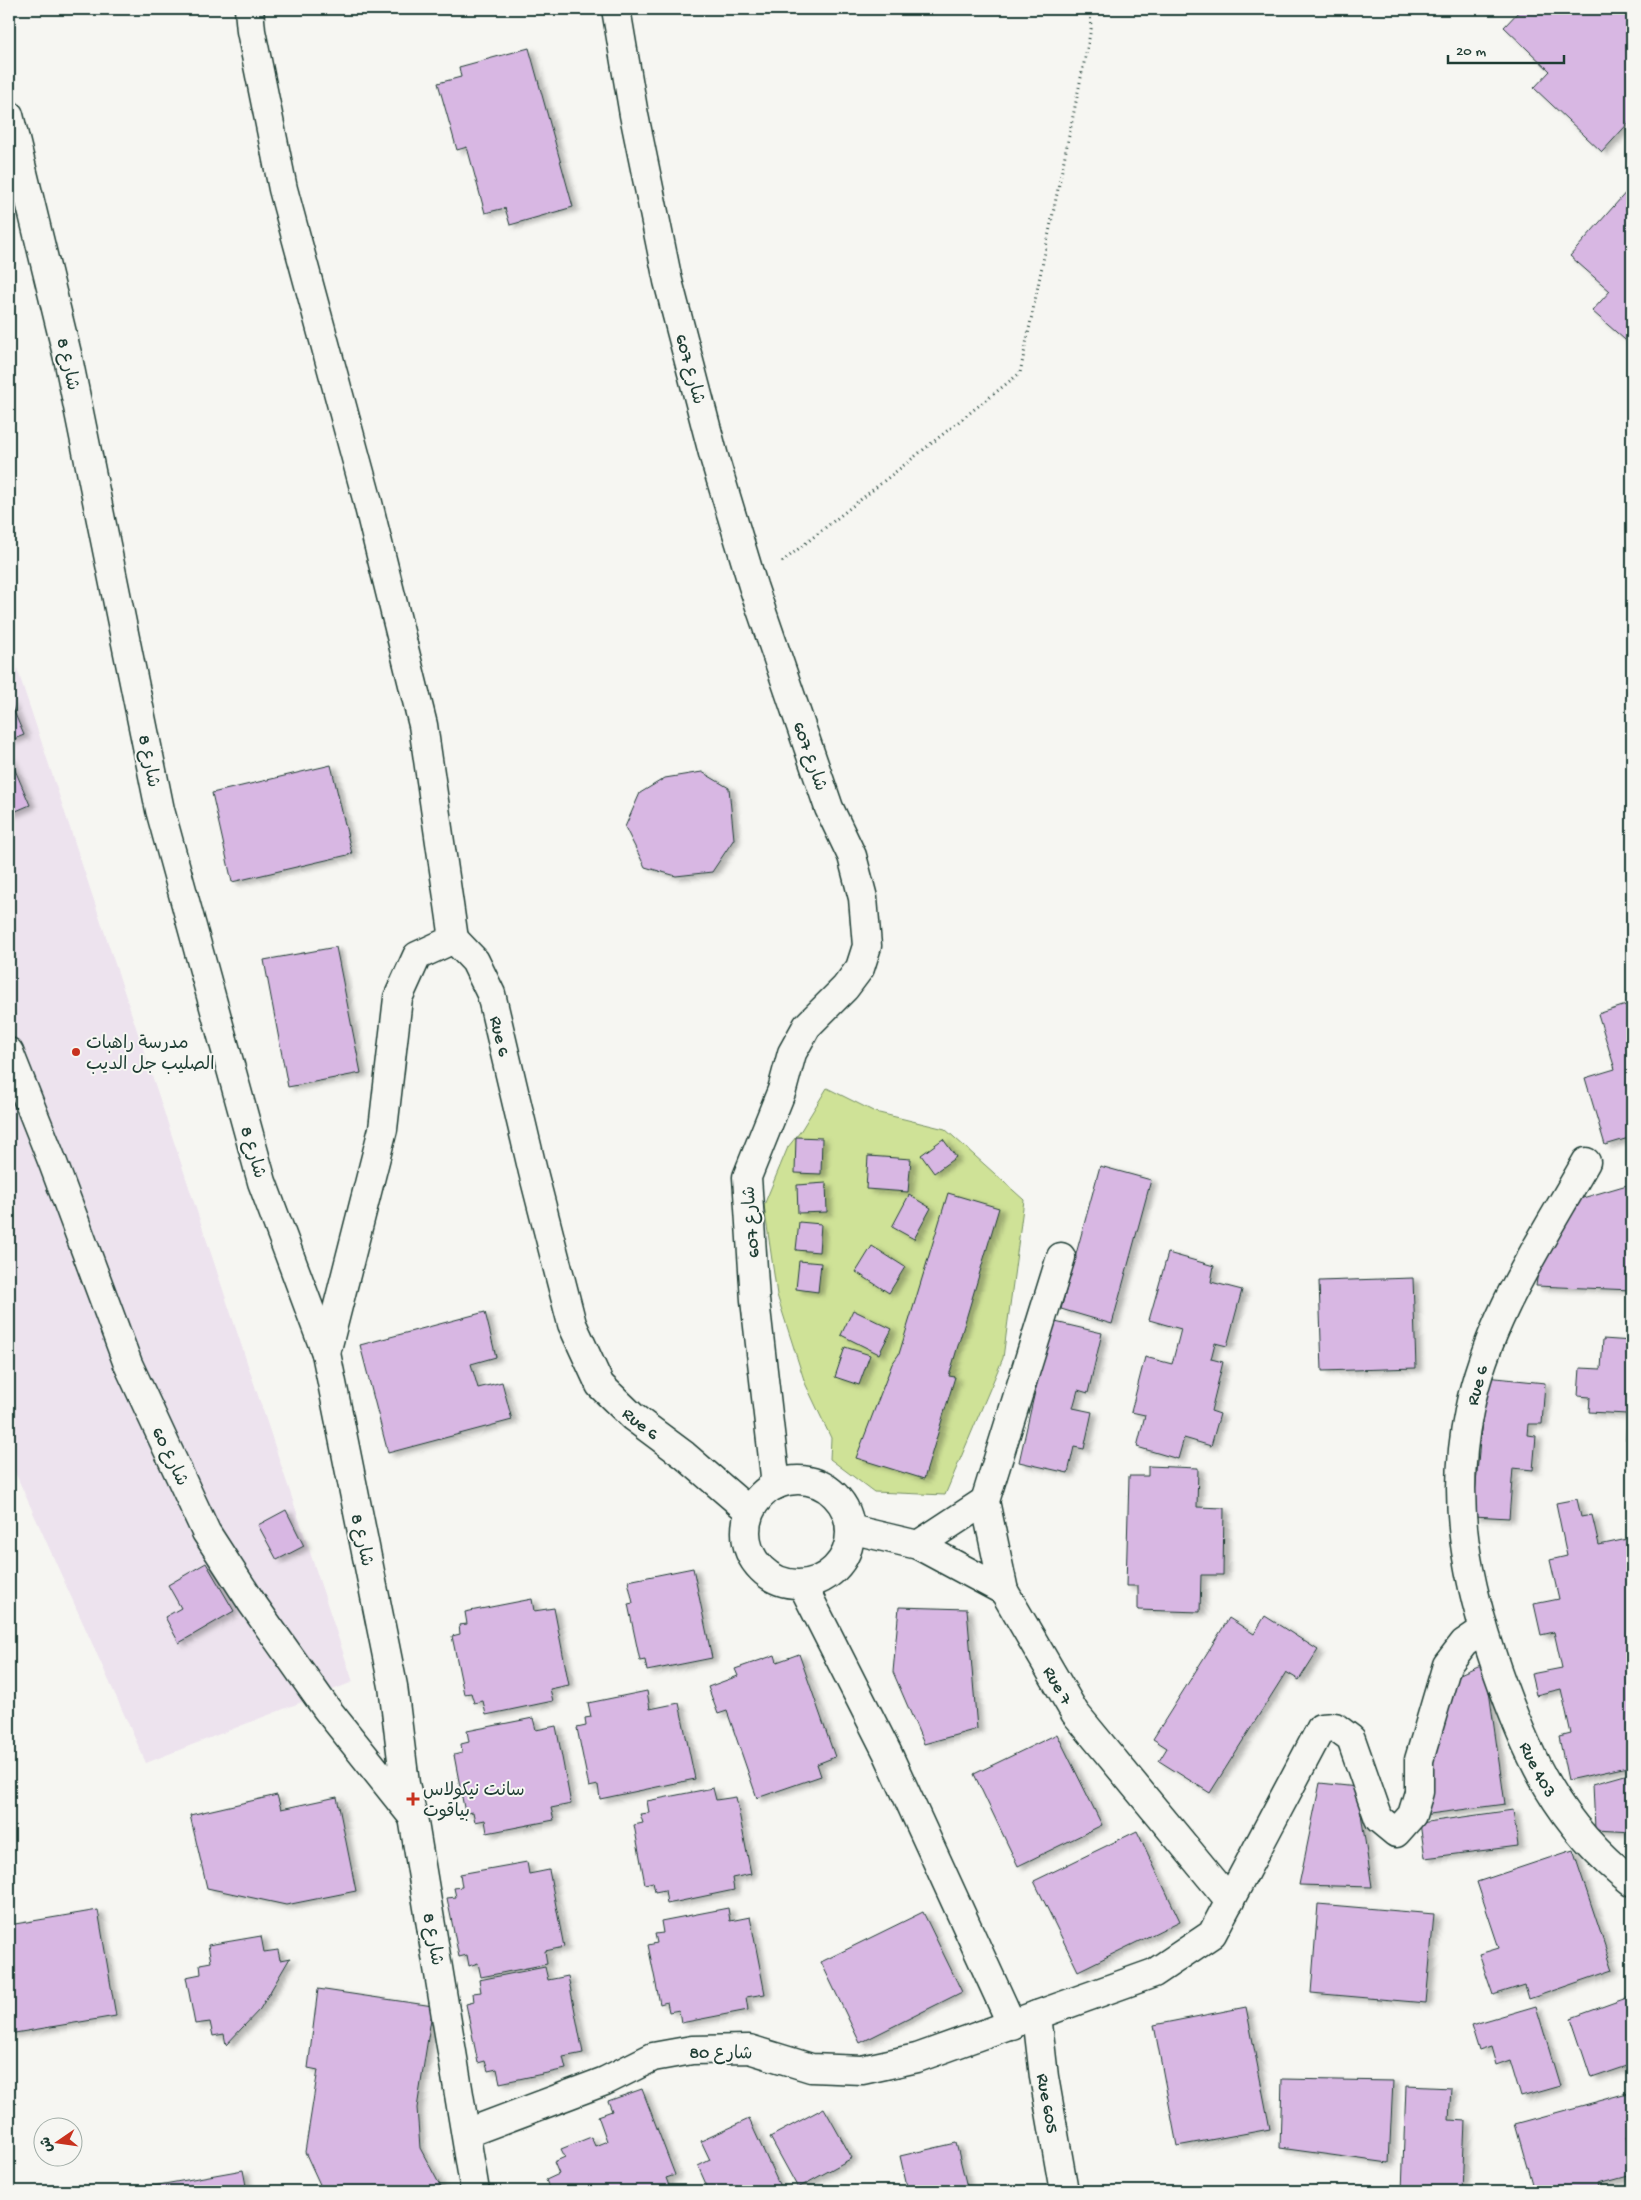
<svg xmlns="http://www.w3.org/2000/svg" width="1641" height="2200" font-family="'Gochi Hand','Playpen Sans Arabic',sans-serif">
  <defs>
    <filter id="shadow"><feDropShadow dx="5.5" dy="3" stdDeviation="2.5" flood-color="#0004"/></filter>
  </defs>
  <rect width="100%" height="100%" fill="#f6f6f2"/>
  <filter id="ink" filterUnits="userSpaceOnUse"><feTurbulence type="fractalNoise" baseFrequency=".02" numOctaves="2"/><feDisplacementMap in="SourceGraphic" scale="10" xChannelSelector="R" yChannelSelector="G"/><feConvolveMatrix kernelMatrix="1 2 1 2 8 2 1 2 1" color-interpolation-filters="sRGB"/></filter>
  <g filter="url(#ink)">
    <path fill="#ede3ee" d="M9,644L353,1682L146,1763L9,1459Z"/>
    <path fill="#cfe297" stroke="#779066" d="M827,1088L875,1112L945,1129L1024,1200L1003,1358L945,1495L874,1492L830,1459L831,1438L805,1383L777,1295L764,1205L788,1147L800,1132Z"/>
    <path fill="#d8b7e3" stroke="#1f3d34" filter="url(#shadow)" d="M1521,9H1632V119L1602,152L1534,88L1550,71L1504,27Z
      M529,48L573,207L510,225L505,208L485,213L467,147L457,150L438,83L461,77L459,67Z
      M1628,190L1632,194V346L1592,311L1610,291L1570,256Z
      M9,700L24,735L9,741Z
      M9,756L30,805L9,814Z
      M331,765L352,854L232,882L212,793Z
      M702,772L729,788L734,839L712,872L676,876L645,867L625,827L640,793L665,778Z
      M336,947L361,1073L288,1087L264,960Z
      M1632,1003V1137L1605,1145L1585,1078L1615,1069L1598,1014Z
      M796,1137L822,1138L821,1174L795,1173Z
      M943,1139L956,1157L934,1173L921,1155Z
      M868,1156L911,1159L908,1192L866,1189Z
      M1100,1166L1151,1180L1112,1324L1061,1309Z
      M826,1183L827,1212L798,1213L797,1185Z
      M1627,1185H1632V1290L1536,1286L1542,1242L1569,1202Z
      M948,1193L999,1208L949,1376L955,1377L924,1479L856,1458L892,1364L899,1354Z
      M909,1195L931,1208L914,1239L892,1227Z
      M799,1222L821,1224L819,1252L796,1250Z
      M872,1246L905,1267L889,1293L856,1272Z
      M1168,1253L1214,1266L1211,1282L1242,1290L1227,1346L1215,1343L1211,1359L1223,1362L1211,1411L1220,1414L1211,1446L1184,1438L1178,1459L1137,1447L1145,1415L1131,1412L1145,1357L1172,1364L1181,1329L1149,1320Z
      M799,1261L821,1263L818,1292L796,1289Z
      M1413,1278L1416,1368L1322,1371L1319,1281Z
      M853,1310L892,1329L879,1354L841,1335Z
      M485,1312L496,1357L471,1364L478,1388L502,1382L512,1420L388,1453L360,1345Z
      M1051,1321L1102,1333L1088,1393L1078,1390L1073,1408L1092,1412L1084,1449L1074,1447L1068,1473L1019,1462Z
      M1603,1339L1632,1341V1440H1626L1627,1414L1589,1412L1590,1397L1578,1396L1580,1368L1601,1369Z
      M845,1347L870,1355L859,1385L835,1377Z
      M1486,1377L1545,1383L1542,1424H1528L1527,1435L1536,1436L1533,1470L1513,1468L1509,1518L1473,1516Z
      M1148,1466L1198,1468L1197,1507L1224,1508L1223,1575H1201L1200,1612L1138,1610V1586H1126L1129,1476H1148Z
      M1577,1499L1581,1517L1592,1515L1599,1545L1632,1538V1766L1568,1780L1559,1737L1571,1734L1561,1689L1536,1695L1531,1674L1562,1668L1554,1632L1541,1635L1534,1604L1559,1599L1550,1560L1567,1556L1556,1503Z
      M286,1510L304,1546L277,1560L258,1525Z
      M206,1563L234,1611L179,1643L165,1617L181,1608L168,1585Z
      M693,1568L712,1658L647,1671L645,1660L640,1661L628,1604L633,1603L628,1581Z
      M532,1599L534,1611L554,1608L569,1685L550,1689L553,1701L486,1715L483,1701L474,1703L471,1693L464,1694L452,1636L460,1634L459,1625L467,1624L465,1612Z
      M899,1607L967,1609L977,1729L924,1744L893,1672Z
      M1265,1616L1318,1650L1299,1680L1286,1672L1210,1793L1159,1761L1167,1748L1153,1739L1229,1618L1254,1634Z
      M799,1654L835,1757L817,1764L821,1776L757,1798L727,1711L718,1714L708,1687L738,1676L735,1669L775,1655L777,1662Z
      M1485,1663L1505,1804L1422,1815L1451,1678Z
      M647,1691L650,1709L679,1703L695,1779L600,1799L598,1785L589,1787L577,1728L586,1726L585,1718L591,1717L588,1703Z
      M533,1718L536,1730L556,1726L571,1804L551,1808L554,1820L487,1833L485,1820L475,1822L473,1812L465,1813L454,1755L462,1753L461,1744L469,1742L467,1731Z
      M1057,1734L1102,1825L1018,1866L974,1774Z
      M1632,1773V1832L1595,1830L1593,1784Z
      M1320,1783L1357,1787L1372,1887L1299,1885Z
      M713,1788L716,1800L736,1797L751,1874L732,1878L734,1890L667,1904L665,1890L655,1892L653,1882L645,1884L634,1825L643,1823L640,1814L649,1813L647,1801Z
      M277,1795L281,1809L337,1797L356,1891L286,1905L207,1888L190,1815Z
      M1513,1810L1518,1846L1425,1858L1420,1823Z
      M1137,1831L1180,1921L1078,1971L1034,1881Z
      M1573,1850L1613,1970L1529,1999L1525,1985L1493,1995L1479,1954L1499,1948L1477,1882Z
      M527,1862L529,1874L549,1870L564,1947L545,1951L547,1964L481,1977L478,1963L469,1966L467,1955L459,1957L447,1898L456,1897L454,1888L462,1887L460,1874Z
      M1318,1904L1434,1914L1426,2003L1311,1993Z
      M728,1908L730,1921L750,1917L765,1994L746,1997L748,2010L681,2023L679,2010L669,2012L667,2002L660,2004L648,1945L657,1943L655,1934L663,1933L661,1921Z
      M98,1910L116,2016L9,2034V1925Z
      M923,1912L962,1992L860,2043L821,1962Z
      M261,1936L264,1952L278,1950L280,1960L290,1958L260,2009L226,2045L224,2034L213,2036L210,2022L195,2024L186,1977L201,1974L200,1964L211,1962L208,1945Z
      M545,1967L548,1980L568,1976L583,2053L563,2057L566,2069L500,2083L497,2069L488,2071L485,2061L478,2063L466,2004L474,2002L473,1993L481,1992L479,1980Z
      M318,1989L433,2006L417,2108L420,2148L443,2191H323L305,2152L318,2070L308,2068Z
      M1632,1996V2064L1591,2078L1571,2018Z
      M1536,2006L1560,2086L1521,2097L1510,2060L1496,2065L1491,2047L1479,2051L1471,2025Z
      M1246,2007L1270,2129L1177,2146L1154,2025Z
      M1282,2079L1393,2081L1389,2163L1280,2148Z
      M1406,2086L1451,2088L1449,2120L1465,2121L1462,2191H1402Z
      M642,2089L675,2175L666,2178L671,2191H547L550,2190L546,2180L559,2174L554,2162L565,2157L561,2149L591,2137L595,2146L607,2141L598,2116L612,2111L608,2101Z
      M1632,2092V2135L1626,2137L1632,2160V2175L1599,2184L1601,2191H1534L1515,2124Z
      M824,2108L852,2158L798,2188L770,2137Z
      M749,2119L782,2191H709L698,2166L710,2160L701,2141Z
      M956,2143L968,2191H908L900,2156Z
      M243,2170L247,2191H125Z"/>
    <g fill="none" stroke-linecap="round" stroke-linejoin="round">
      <g stroke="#1f3d34" stroke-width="31">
        <g id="minor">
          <path d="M249,9L251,31L283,189L366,495L423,725L454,939"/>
          <path d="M616,9L634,115L668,281L714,457L753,586L829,808L852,856L863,898L867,946L860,968L845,988L807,1026L792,1053L782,1090L747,1177L755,1300L776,1485"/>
          <path d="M9,1052L53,1163L128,1364L206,1532L252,1603L326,1708L413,1817"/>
          <path id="s1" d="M1586,1162C1541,1242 1487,1320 1469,1411C1450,1502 1467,1583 1497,1670C1527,1756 1558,1825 1632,1882"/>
          <path id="s2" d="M326,1353L383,1129L398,998L417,956L454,939L475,961L491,994L533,1172L572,1324L600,1385L633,1417L684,1455L749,1511"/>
          <circle cx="798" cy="1532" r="52"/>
          <path id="s3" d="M850,1529L918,1545L1004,1591L1075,1713L1230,1901"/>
          <path d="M918,1545L985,1501"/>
          <path d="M803,1586L887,1752L1012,2025"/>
          <path d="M1004,1591L985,1501L1061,1257"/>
          <path id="s4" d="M1037,2015L1044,2077L1064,2191"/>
          <path d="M467,2133L605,2081L653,2057L692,2050L749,2049L811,2068L862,2070L917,2058L1154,1973L1212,1934L1321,1728L1335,1727L1351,1739L1379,1819L1396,1833L1412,1815L1419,1792V1760L1447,1665L1464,1643L1483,1630"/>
        </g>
      </g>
      <g stroke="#1f3d34" stroke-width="31">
        <path id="tertiary" d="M9,115L68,358L160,810L262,1182L326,1353L393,1686L405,1784L413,1817L475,2191"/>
      </g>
      <path stroke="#1f3d34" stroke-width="3" stroke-dasharray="1 4" stroke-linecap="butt" d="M782,562L1020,373L1091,29L1090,9"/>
      <use href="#minor" stroke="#f6f6f2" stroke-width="28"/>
      <use href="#tertiary" stroke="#f6f6f2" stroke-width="28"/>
    </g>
  </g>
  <g fill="#c8321e" stroke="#f6f6f2" stroke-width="2">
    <circle cx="76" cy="1052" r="5"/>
    <path d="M410.5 1791.5h5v5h5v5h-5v5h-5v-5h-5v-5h5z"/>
  </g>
  <g text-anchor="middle" stroke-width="4" stroke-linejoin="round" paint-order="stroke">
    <g font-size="18" fill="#1f3d34" stroke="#f6f6f2">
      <text transform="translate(69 364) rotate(78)" y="6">شارع 8</text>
      <text transform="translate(691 369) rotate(75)" y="6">شارع 607</text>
      <text transform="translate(811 756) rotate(71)" y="6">شارع 607</text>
      <text transform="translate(150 761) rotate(79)" y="6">شارع 8</text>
      <text dy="6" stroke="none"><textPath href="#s2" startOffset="560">Rue 6</textPath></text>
      <text transform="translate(254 1152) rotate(74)" y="6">شارع 8</text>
      <text transform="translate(750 1222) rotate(-94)" y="6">شارع 607</text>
      <text transform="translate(1476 1385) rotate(-75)" y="6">Rue 6</text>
      <text dy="6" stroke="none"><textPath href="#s2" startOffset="980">Rue 6</textPath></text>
      <text transform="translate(171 1456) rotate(65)" y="6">شارع 60</text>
      <text transform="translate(363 1540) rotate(78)" y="6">شارع 8</text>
      <text dy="6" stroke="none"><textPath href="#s3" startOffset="276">Rue 7</textPath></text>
      <text dy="6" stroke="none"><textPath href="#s1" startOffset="648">Rue 403</textPath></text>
      <text transform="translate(434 1939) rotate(80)" y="6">شارع 8</text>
      <text transform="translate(721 2052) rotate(1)" y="6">شارع 80</text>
      <text dy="6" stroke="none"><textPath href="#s4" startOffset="89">Rue 605</textPath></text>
    </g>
    <g font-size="18" fill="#1f3d34" stroke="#f6f6f2" text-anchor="start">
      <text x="86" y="1048">مدرسة راهبات<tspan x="86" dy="21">الصليب جل الديب</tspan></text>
      <text x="423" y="1795">سانت نيكولاس<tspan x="423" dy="21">بياقوت</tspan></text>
    </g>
  </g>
  <rect width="1641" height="2200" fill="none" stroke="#f6f6f2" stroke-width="30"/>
  <rect x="15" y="15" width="1611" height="2170" fill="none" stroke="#1f3d34" stroke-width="2" filter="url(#ink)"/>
  <g transform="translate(58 2142) rotate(257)"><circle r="24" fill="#f6f6f2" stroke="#a0aca6"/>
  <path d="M0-4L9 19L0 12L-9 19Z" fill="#c8321e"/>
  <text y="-8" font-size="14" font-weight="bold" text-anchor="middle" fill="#1f3d34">ش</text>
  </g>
  <path d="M1448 55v8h116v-8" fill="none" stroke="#1f3d34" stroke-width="2.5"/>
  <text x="1456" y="55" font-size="15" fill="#1f3d34" stroke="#f6f6f2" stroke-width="4" paint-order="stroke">20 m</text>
</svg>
